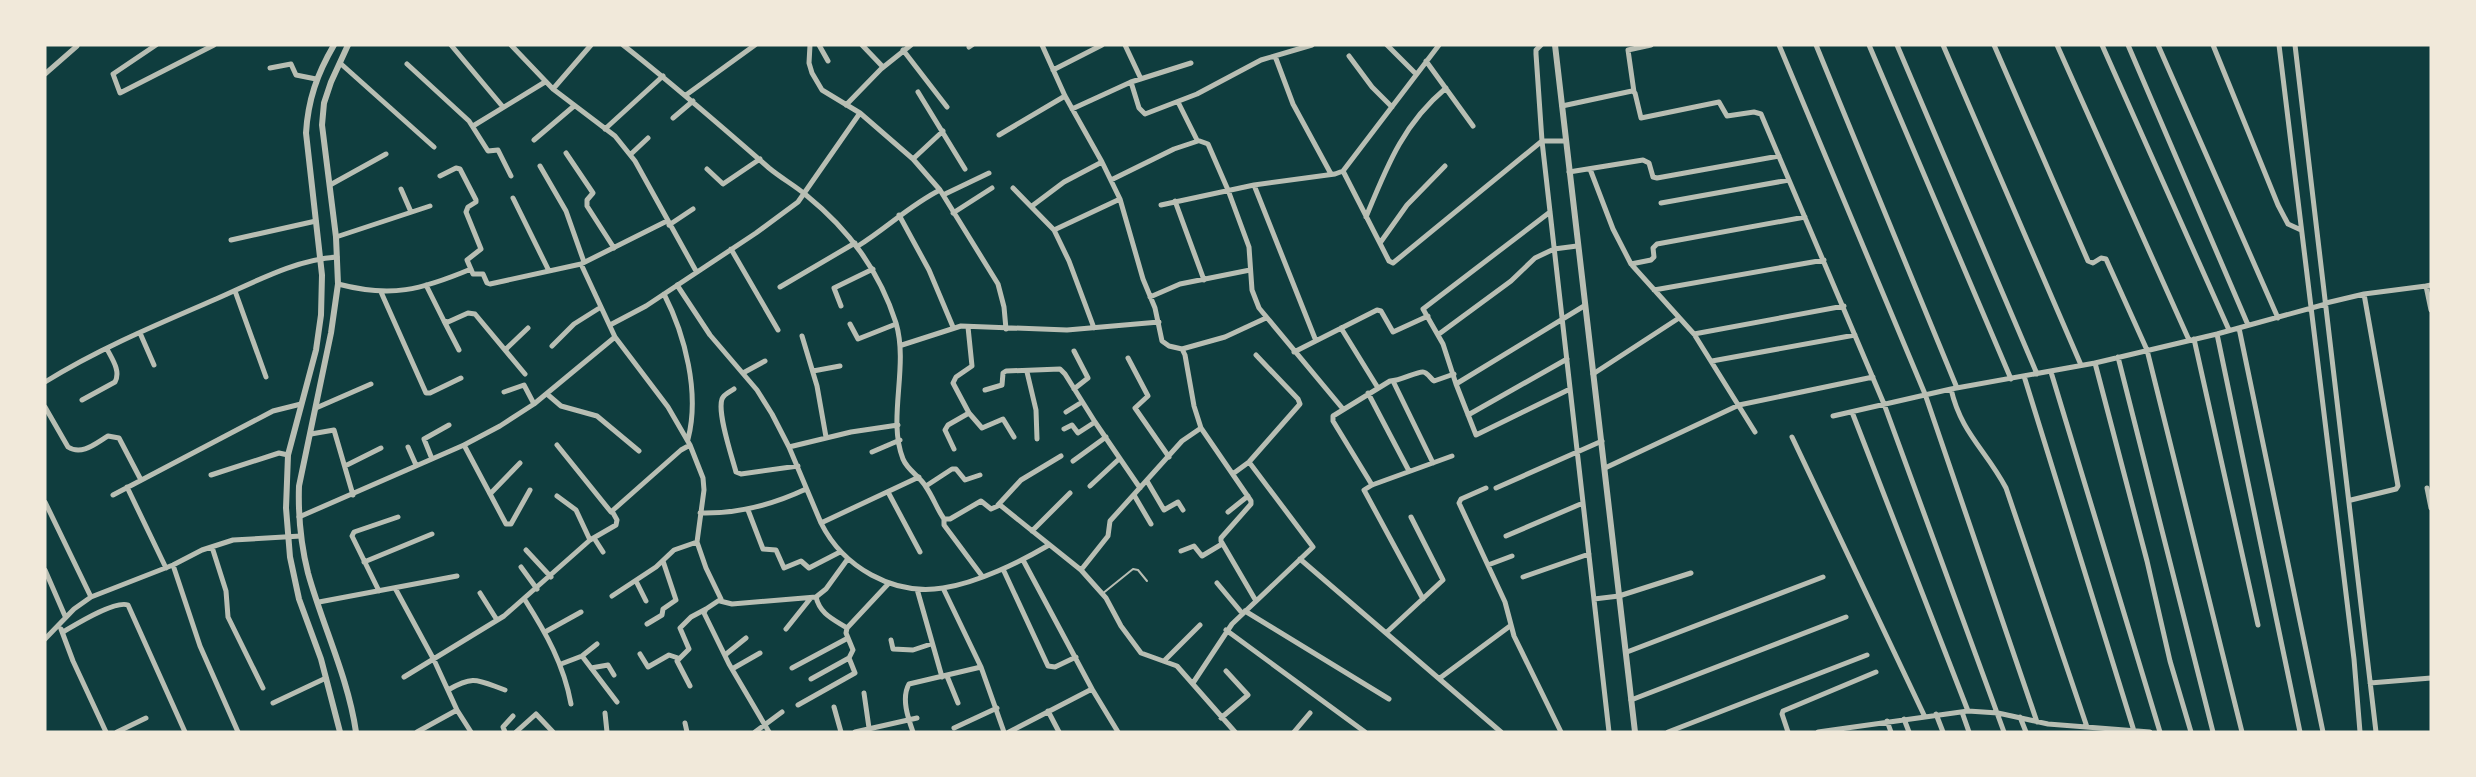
<svg xmlns="http://www.w3.org/2000/svg" width="2476" height="777" font-family="'Golos Text',sans-serif">
  <rect width="100%" height="100%" fill="#0f3d3e"/>
  <g fill="none" stroke-linecap="round" stroke-linejoin="round">
    <path stroke="#b8beb3" stroke-width="2" d="M1102,594L1133,569L1138,570L1147,581"/>
    <path stroke="#b8beb3" stroke-width="5" d="M156,45L113,74L120,93L214,45
      M451,45L503,107
      M511,45L553,89L615,136L635,161L696,271
      M623,45C673,84 721,126 769,168C781,178 794,185 806,195C849,230 879,270 896,323C909,367 887,419 903,459C908,471 920,476 926,487C933,497 937,509 944,519H950L981,501L991,509L1000,505L1081,570L1106,598L1121,626L1141,653L1177,666L1235,732
      M810,45L809,63L812,73L822,90L860,113L913,159L940,190L998,284L1004,307L1006,329
      M819,45L828,61
      M862,45L883,67
      M1042,45L1065,96L1102,162L1120,199L1143,279L1155,308L1162,341L1169,346L1182,349L1185,355L1194,406L1201,428L1251,501V504L1221,538V541L1256,601
      M1125,45L1141,79
      M1387,45L1416,74
      M1541,45L1536,50V54L1542,141L1609,732
      M1779,45L1925,394L2037,722
      M1816,45L1957,388
      M1869,45L2011,379
      M1897,45L2037,374
      M1943,45L2081,365
      M1994,45L2088,261L2093,263L2101,258L2106,259L2147,350L2242,732
      M2057,45L2189,340
      M2102,45L2229,330
      M2128,45L2248,325
      M2158,45L2278,318
      M2213,45L2278,205L2288,224L2301,230
      M2279,45L2354,659L2360,732
      M2295,45L2376,732
      M969,47L972,45
      M903,50L947,107
      M1275,56L1293,104L1331,174
      M1349,56L1372,87L1392,107
      M1426,61L1473,126
      M340,63L434,147
      M407,64L469,121L488,151L498,150L511,176
      M270,68L291,64L296,75L316,79
      M1053,70L1102,45
      M45,74L77,46
      M1131,82L1139,108L1145,114L1197,94L1261,60L1312,45
      M553,89L591,45
      M918,92L965,169
      M1634,92L1628,50L1651,45
      M686,95L755,45
      M1178,102L1197,140L1208,144L1228,190L1249,247L1252,290L1259,308L1343,409
      M846,105L881,69L911,45
      M1562,106L1632,91L1635,93L1641,118L1719,102L1727,116L1754,112L1761,114L1884,404L2004,732
      M1072,109L1131,82L1191,63
      M673,118L693,101
      M473,126L545,82
      M605,129L663,76
      M999,135L1065,96
      M534,140L574,106
      M566,153L593,193L587,200V206L614,248
      M631,154L648,138
      M913,159L943,131
      M540,166L566,211L584,262
      M707,169L723,184L760,159
      M1590,169L1613,229L1631,264L1694,334L1755,432
      M1343,171L1389,261L1393,263L1542,141H1566
      M1569,172L1643,160L1649,163L1653,177L1657,178L1779,156
      M440,176L456,168L460,169L476,200V202L468,207L466,212L481,249L467,260L473,274H483L487,283L490,284L581,264L667,221
      M1111,180L1174,149L1198,141
      M330,185L386,154
      M1254,185L1316,341
      M1013,188L1054,230L1069,261L1094,328
      M401,189L411,212
      M943,195L989,173
      M513,198L549,271
      M1175,201L1204,280
      M1661,203L1789,180
      M1161,205L1254,185L1335,174L1343,171L1439,45
      M1032,206L1064,182L1102,162
      M1550,212L1423,309L1443,344L1456,384L1476,435L1570,389
      M953,213L992,188
      M899,215L929,270L953,327
      M1366,217C1387,166 1403,124 1446,88
      M669,225L693,209
      M1054,230L1120,199
      M336,237L430,206
      M231,240L316,221
      M1380,243L1407,205L1445,166
      M858,246C887,228 910,205 940,190
      M731,249L778,330
      M581,264L615,337L668,407L690,445L703,478L704,490L697,542L706,568L721,599L706,609L704,613L729,664L769,732
      M1631,264L1651,260L1654,257L1653,248L1657,244L1805,217
      M338,284C391,298 421,290 471,269
      M426,285L444,321L448,322L468,313L475,314L525,374
      M677,285L710,335L757,390L772,414L789,447L821,523C843,567 893,596 943,588C977,583 1020,562 1049,545
      M2431,285L2426,286L2431,310
      M780,287L855,243
      M1654,290L1824,260
      M235,291L266,377
      M381,292L426,393H430L461,378
      M664,294C685,335 700,393 688,439
      M1150,297L1180,284L1250,270
      M2326,303L2364,294L2426,286
      M841,306L834,288L873,269
      M444,321L459,350
      M850,324L858,339L896,324
      M610,325L646,306L756,233L798,202L860,113
      M1341,328L1378,388
      M2239,328L2323,732
      M140,333L154,365
      M1439,334L1511,281L1535,258L1554,249L1577,246
      M1694,334L1844,306
      M2217,334L2300,732
      M802,336L817,386L826,437
      M2194,339L2258,625
      M902,345L961,326L1067,330L1159,322
      M552,346L574,324L601,307
      M1182,349L1225,337L1266,318
      M505,350L528,328
      M1294,352L1377,310L1381,311L1393,332L1428,316
      M2118,357L2213,732
      M1128,358L1148,396L1135,408L1169,457
      M1712,361L1855,335
      M2095,363L2147,561L2170,661L2191,732
      M813,371L840,366
      M1027,372L1036,410L1037,439
      M2051,372L2160,732
      M743,373L765,361
      M1593,374L1679,318
      M2024,376L2134,731
      M1393,381L1433,463
      M45,382C98,349 158,324 216,299C255,282 294,260 337,257
      M1456,384L1584,306
      M734,389C730,392 724,394 722,399C717,413 732,457 736,472L741,474L798,466
      M1074,389L1088,378L1074,351
      M1951,389C1961,433 1986,450 2006,488L2087,727
      M985,390L1002,385L1003,373L1006,371L1060,369L1065,374L1095,422L1140,488
      M504,392L524,385L534,404
      M1368,393L1409,471
      M547,394L561,406L597,416L639,451
      M82,400L115,382C121,371 112,359 107,349
      M45,407L68,447C82,456 96,443 108,436L119,438L141,480
      M316,408L371,384
      M1066,412L1082,402
      M1852,412L1968,711
      M969,413L982,428L1003,419L1014,437
      M1468,415L1567,359
      M1833,416L1951,389L2095,363L2217,334L2326,304
      M1064,429L1072,425L1078,433L1095,422
      M311,434L334,430L353,495
      M1792,437L1924,715
      M464,445L506,524H511L530,490
      M557,445L611,512
      M408,447L416,465
      M789,447L851,432L898,425
      M954,449L945,430L948,425L969,413L953,383L956,377L972,366L968,327
      M872,452L900,440
      M432,459L424,439L449,425
      M1073,461L1106,437
      M345,466L381,448
      M1605,468L1739,405L1873,377
      M1234,473L1249,462L1300,404L1298,399L1256,355
      M211,475L279,453L288,455
      M1147,481L1164,510L1178,502L1183,510
      M1372,485L1333,421V416L1390,381C1400,381 1418,371 1423,372C1427,372 1431,379 1434,381L1454,374
      M926,486L952,469H956L965,480L980,475
      M1090,486L1119,459
      M127,487L166,568
      M1486,488L1461,499L1459,503L1505,602L1514,636L1561,732
      M1496,488L1602,441
      M2427,488L2431,508
      M888,492L920,552
      M490,494L520,463
      M113,495L273,411L301,404
      M1134,495L1151,524
      M557,496L576,510L590,540
      M2351,500L2396,489L2398,486L2364,294
      M45,502L91,597
      M998,505L1021,480L1061,456
      M748,510L763,549L776,550L784,568L801,561L809,568L840,552
      M1228,512L1248,496
      M700,513C738,514 772,505 806,489
      M299,517L464,445L500,426L534,404L615,337
      M944,519V525L982,576
      M821,523L919,477
      M1032,531L1070,493
      M1506,536L1583,503
      M594,538L603,552
      M212,547L226,591L228,617L263,688
      M526,550L551,577
      M1181,551L1194,546L1202,556L1222,544
      M1300,559L1501,732
      M1023,560L1092,689L1118,732
      M364,562L432,534
      M173,565L200,646L238,732
      M1488,565L1512,556
      M521,567L537,589
      M1003,569L1048,666L1055,667L1076,657
      M45,570L65,616
      M1081,570L1108,536L1110,521L1182,441L1201,428
      M1523,577L1589,554
      M636,581L646,601
      M1217,583L1242,613
      M395,588L434,660L457,710L471,732
      M943,588L981,667L1004,732
      M917,589L942,677
      M379,591L352,536L354,532L398,517
      M480,593L497,620
      M612,596L656,567L674,550L697,542
      M816,597C820,614 833,619 847,628
      M1423,599L1364,490L1372,485L1452,456
      M1594,599L1619,596L1691,573
      M525,600C546,633 564,665 571,704
      M720,601L732,604L816,597L826,589L847,560
      M319,602L457,576
      M1245,611L1389,699
      M647,624L662,615L663,609L676,600L663,561
      M61,629L73,661L106,732
      M786,629L810,599
      M1226,630L1365,732
      M63,632C75,625 115,600 128,605L185,732
      M545,632L581,612
      M1387,632L1443,580L1411,517
      M45,639L74,609L91,597L173,565L202,550L233,540L301,536
      M891,640L893,649L913,650L931,644
      M1627,652L1823,577
      M640,654L648,667L669,655L678,658
      M725,655L746,638
      M582,656L617,702
      M1164,661L1200,625
      M561,664L582,656L597,644
      M591,668L608,665L614,675
      M792,668L848,638
      M732,669L760,653
      M947,676L958,703
      M404,677L504,616L590,540L616,525L617,520L612,511L681,450L690,445
      M1440,678L1510,626
      M811,679L849,658
      M1193,683L1232,624L1313,547L1249,462
      M2370,683L2431,678
      M690,686L677,661L689,649L680,628L691,617L706,609
      M448,690C474,675 477,680 505,690
      M864,693L869,728
      M1631,700L1846,617
      M273,703L326,678
      M798,705L855,673L849,658L853,650L846,633L847,628L889,583
      M834,707L841,732
      M1048,711L1059,732
      M1962,712L1969,732
      M605,713L607,732
      M1936,714L1943,732
      M2020,717L2026,732
      M1221,718L1248,695L1226,671
      M1904,719L1909,732
      M1887,721L1891,732
      M685,723L687,732
      M954,728L997,708
      M117,732L146,718
      M417,732L457,710
      M505,732L503,727L513,716
      M516,732L536,714L553,732
      M755,732L782,712
      M855,732L917,718
      M913,732C908,718 901,698 909,684L981,667
      M1009,732L1092,689
      M1294,732L1310,713
      M1668,732L1867,655
      M1788,732L1782,714L1783,711L1876,672
      M1818,732L1968,711L1998,713L2048,724L2150,732"/>
    <path stroke="#b8beb3" stroke-width="6" d="M334,45C317,74 308,100 306,133L322,275L321,315L316,350L288,455L286,508L290,557L299,599L321,659L340,732
      M348,45L331,82L324,103L322,125L336,237L338,284L331,333L299,486C298,516 301,545 308,573C323,627 348,677 356,732
      M1555,45L1635,732"/>
  </g>
  <rect width="2476" height="777" fill="none" stroke="#f1e9da" stroke-width="93"/>
</svg>
